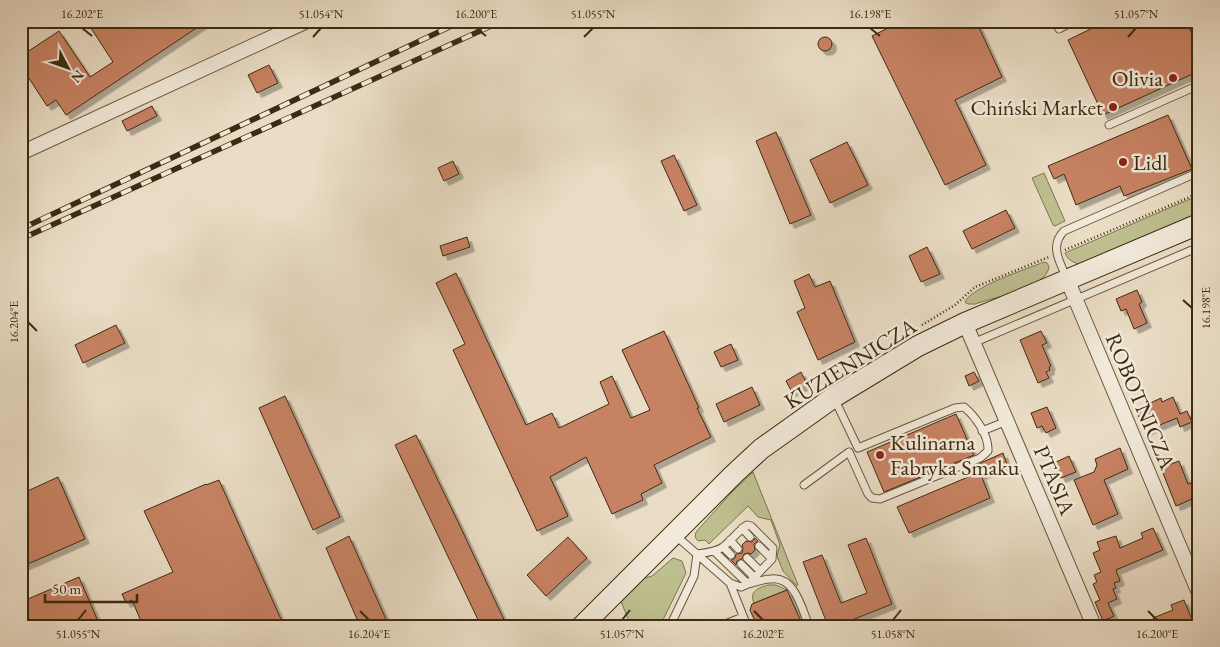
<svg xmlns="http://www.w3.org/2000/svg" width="1220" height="647" font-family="'EB Garamond',serif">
  <defs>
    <filter id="shadow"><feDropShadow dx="4.5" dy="4.5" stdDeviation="0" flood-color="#0004"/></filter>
  </defs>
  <rect width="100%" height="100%" fill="#eaddc5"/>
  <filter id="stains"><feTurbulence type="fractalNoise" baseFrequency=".004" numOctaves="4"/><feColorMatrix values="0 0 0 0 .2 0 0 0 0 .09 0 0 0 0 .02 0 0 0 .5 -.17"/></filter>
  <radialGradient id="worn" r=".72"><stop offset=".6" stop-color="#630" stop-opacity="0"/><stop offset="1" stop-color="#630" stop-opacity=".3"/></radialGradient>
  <path fill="#bebf90" stroke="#7e7550" d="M1044,173L1065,221L1055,226L1053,225L1032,178Z
    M1199,195V217L1084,265C1076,264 1068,261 1065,253Z
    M1044,262L1047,263L1049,267C1046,289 994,297 975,304H968L965,302C971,287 1027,269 1044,262Z
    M753,472L798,585L797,586L783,571L777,556L780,545L771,520L758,517L748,506L709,544L705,540L698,541L695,537L696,532L732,492Z
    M673,558L682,561L686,573L660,626H631L620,599L642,579L652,576Z
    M768,585H776L787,590L754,603C749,591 758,588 768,585Z"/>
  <path fill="#c78264" stroke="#3d2b10" filter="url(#shadow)" d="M94,21H207L66,115L56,100L47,106L21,66V56L59,31L90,77L113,62L89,25Z
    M902,21H976L1002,77L955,100L986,165L945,185L872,36Z
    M1107,21H1186L1199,49V71L1103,115L1068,40Z
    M818 44a7 7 0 1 1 14 0a7 7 0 1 1-14 0Z
    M269,65L278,83L257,93L248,75Z
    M152,106L157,116L127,131L122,121Z
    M1168,115L1192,169L1124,196L1120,186L1076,205L1064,174L1054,179L1048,166Z
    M776,132L811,215L790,224L756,141Z
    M847,142L868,185L830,203L810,160Z
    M674,155L697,205L684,211L661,161Z
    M453,161L459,174L444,181L438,168Z
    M1006,210L1015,228L972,249L963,231Z
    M467,237L470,247L443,256L440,246Z
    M927,247L940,274L921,282L909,256Z
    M456,273L526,425L552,413L559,428L609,404L600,382L612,376L631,418L650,410L622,350L664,331L699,408H697L711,437L654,465L662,483L641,494L643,500L612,514L586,457L550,477L568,516L537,531L453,350L465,344L436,283Z
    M809,274L815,287L830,281L855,342L818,360L797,312L805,308L794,281Z
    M1137,290L1142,302L1139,304L1147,323L1134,329L1126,309L1121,311L1116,299Z
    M116,325L125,343L83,363L75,345Z
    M1041,331L1047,343L1042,345L1051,366L1049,367L1050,370L1046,372L1049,378L1038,383L1020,340Z
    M731,344L738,360L721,367L714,352Z
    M801,372L807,384L792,392L786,381Z
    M974,372L979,381L969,386L965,376Z
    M752,387L760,405L724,422L716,404Z
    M285,396L340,517L313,530L259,408Z
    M1173,397L1180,414L1187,411L1192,422L1180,427L1177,418L1145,431L1136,410L1161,398L1162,402Z
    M1047,407L1056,428L1046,433L1042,426L1037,428L1031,413Z
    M956,414L974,455L884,492L867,452Z
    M416,435L460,526L507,626H481L395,445Z
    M1120,448L1128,469L1104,480L1118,514L1093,525L1074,480L1094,472L1097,465L1095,459Z
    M1003,453L1007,464L981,475L990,498L909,533L897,507L968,477L965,470Z
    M1069,456L1076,472L1061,478L1054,463Z
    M1179,461L1188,484L1199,480V496L1176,506L1161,468Z
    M58,477L85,539L21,567V494Z
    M219,480L284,626H143L132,600L126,603L122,594L173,572L144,511L206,484V485Z
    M1153,528L1163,550L1116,570L1120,581L1114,583L1116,588L1113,589L1117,599L1108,603L1114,616L1103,621L1095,602L1100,600L1093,584L1097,582L1094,575L1101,572L1093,553L1100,550L1097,542L1116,536L1120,548L1143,538L1141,533Z
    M349,536L389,626H360L326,548Z
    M568,537L587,558L546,596L527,575Z
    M755,538L758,541L754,544L755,550L751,554L748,553L744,554L742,559L737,561L736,565L731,560L735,558L736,554L742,553L743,548L742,545L746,541L752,542Z
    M866,538L892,604L837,626H828L803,562L822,555L841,603L867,593L848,545Z
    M79,577L100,626H21V602Z
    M787,590L803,626H757L750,610L752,604Z
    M1184,600L1193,622L1183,626H1156L1153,618L1173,610L1171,605Z"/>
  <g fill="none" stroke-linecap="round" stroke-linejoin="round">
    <g stroke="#68583d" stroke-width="9">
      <path id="service" d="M1055,21L1059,29L1074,21
        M1109,125L1199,85
        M1067,279C1060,262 1049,246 1064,231L1199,172
        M973,343L1199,247
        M982,431L1007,421
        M804,485L849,452L868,494L872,498L880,499L980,458L988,451C989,435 975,416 964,407L955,408L858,448L835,400
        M742,528L750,537
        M675,535L730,583L747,626
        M730,540L738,549
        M759,546L772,559
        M723,547L731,555
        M714,551L748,584C755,582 764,579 771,579C795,576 802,609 809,626
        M697,554C705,553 716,552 723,547C732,540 738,531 747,525L751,526L773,548L772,559L748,584L741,587L730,583
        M747,558L760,571
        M741,564L754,577
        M670,626L694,576L697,554
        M720,626L743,617"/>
    </g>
    <g stroke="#68583d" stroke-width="16">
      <path id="minor" d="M21,153L307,21
        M1067,279L1199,593
        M965,323L1094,626"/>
    </g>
    <g stroke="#3d2b10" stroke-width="22">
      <path id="secondary" d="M582,626L734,474L761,449L834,397L918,346L965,323L1199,224"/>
    </g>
    <path stroke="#3d2b10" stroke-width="2.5" stroke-dasharray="1 2.5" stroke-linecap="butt" d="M1065,250L1199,193
      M922,325L955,305L975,287L1049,257"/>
    <use href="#service" stroke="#f1e9d9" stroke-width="7"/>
    <use href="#minor" stroke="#f1e9d9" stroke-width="14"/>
    <use href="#secondary" stroke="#f1e9d9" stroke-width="20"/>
    <g stroke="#3d2b10" stroke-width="5.5">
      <path id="rail" d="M21,229L462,21
        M21,239L502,21"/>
    </g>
    <use href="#rail" stroke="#f1e9d9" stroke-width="4" stroke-dasharray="11" stroke-linecap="butt"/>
  </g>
  <path fill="none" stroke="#3d2b10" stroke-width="2" d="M82,28L92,36M476,28L486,36M870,28L880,36M313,37L321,28M584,37L593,28M1128,37L1136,28M1183,300L1192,308M28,322L37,331M360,611L369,620M754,611L763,620M1148,611L1157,620M78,620L86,610M622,620L630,610M893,620L901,610"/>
  <g fill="#8f2418" stroke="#f1e9d9" stroke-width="2">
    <circle cx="1173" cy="78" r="5"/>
    <circle cx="1113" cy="107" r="5"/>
    <circle cx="1123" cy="162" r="5"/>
    <circle cx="880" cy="455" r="5"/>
  </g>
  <g text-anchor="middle" stroke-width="5" stroke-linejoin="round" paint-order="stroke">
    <g font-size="22" fill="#3d2b10" stroke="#f1e9d9" text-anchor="end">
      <text x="1163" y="86">Olivia</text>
      <text x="1103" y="115">Chiński Market</text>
      <text x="1133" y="170" text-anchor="start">Lidl</text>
      <text x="890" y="450" text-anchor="start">Kulinarna<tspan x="890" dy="25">Fabryka Smaku</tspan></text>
    </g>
    <g font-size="22" fill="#3d2b10" stroke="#f1e9d9">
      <text transform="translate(850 363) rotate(-32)" y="8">KUZIENNICZA</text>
      <text transform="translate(1141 401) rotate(67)" y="8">ROBOTNICZA</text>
      <text transform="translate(1055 480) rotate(67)" y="8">PTASIA</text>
    </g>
  </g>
  <rect width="1220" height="647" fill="none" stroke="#eaddc5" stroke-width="55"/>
  <g transform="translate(68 68) rotate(131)" stroke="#f1e9d9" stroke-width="4" paint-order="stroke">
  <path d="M0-4L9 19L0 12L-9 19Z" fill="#3d2b10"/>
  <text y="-8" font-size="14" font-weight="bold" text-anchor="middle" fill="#3d2b10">N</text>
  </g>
  <path d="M45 594v8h92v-8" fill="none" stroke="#3d2b10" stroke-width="2.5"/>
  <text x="52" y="594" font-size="15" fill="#3d2b10" stroke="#f1e9d9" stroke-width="4" paint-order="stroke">50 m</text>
  <rect x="28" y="28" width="1164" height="592" fill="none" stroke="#3d2b10" stroke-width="2"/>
  <g font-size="12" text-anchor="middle" fill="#3d2b10">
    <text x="82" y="18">16.202°E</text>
    <text x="321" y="18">51.054°N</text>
    <text x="476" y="18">16.200°E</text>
    <text x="593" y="18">51.055°N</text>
    <text x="870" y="18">16.198°E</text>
    <text x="1136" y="18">51.057°N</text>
    <text transform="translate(1206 308) rotate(-90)" y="4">16.198°E</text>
    <text transform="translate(14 322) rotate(-90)" y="4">16.204°E</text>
    <text x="78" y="638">51.055°N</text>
    <text x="369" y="638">16.204°E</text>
    <text x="622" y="638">51.057°N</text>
    <text x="763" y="638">16.202°E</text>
    <text x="893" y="638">51.058°N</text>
    <text x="1157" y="638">16.200°E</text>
  </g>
  <rect width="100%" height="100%" filter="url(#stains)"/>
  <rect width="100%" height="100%" fill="url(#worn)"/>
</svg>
